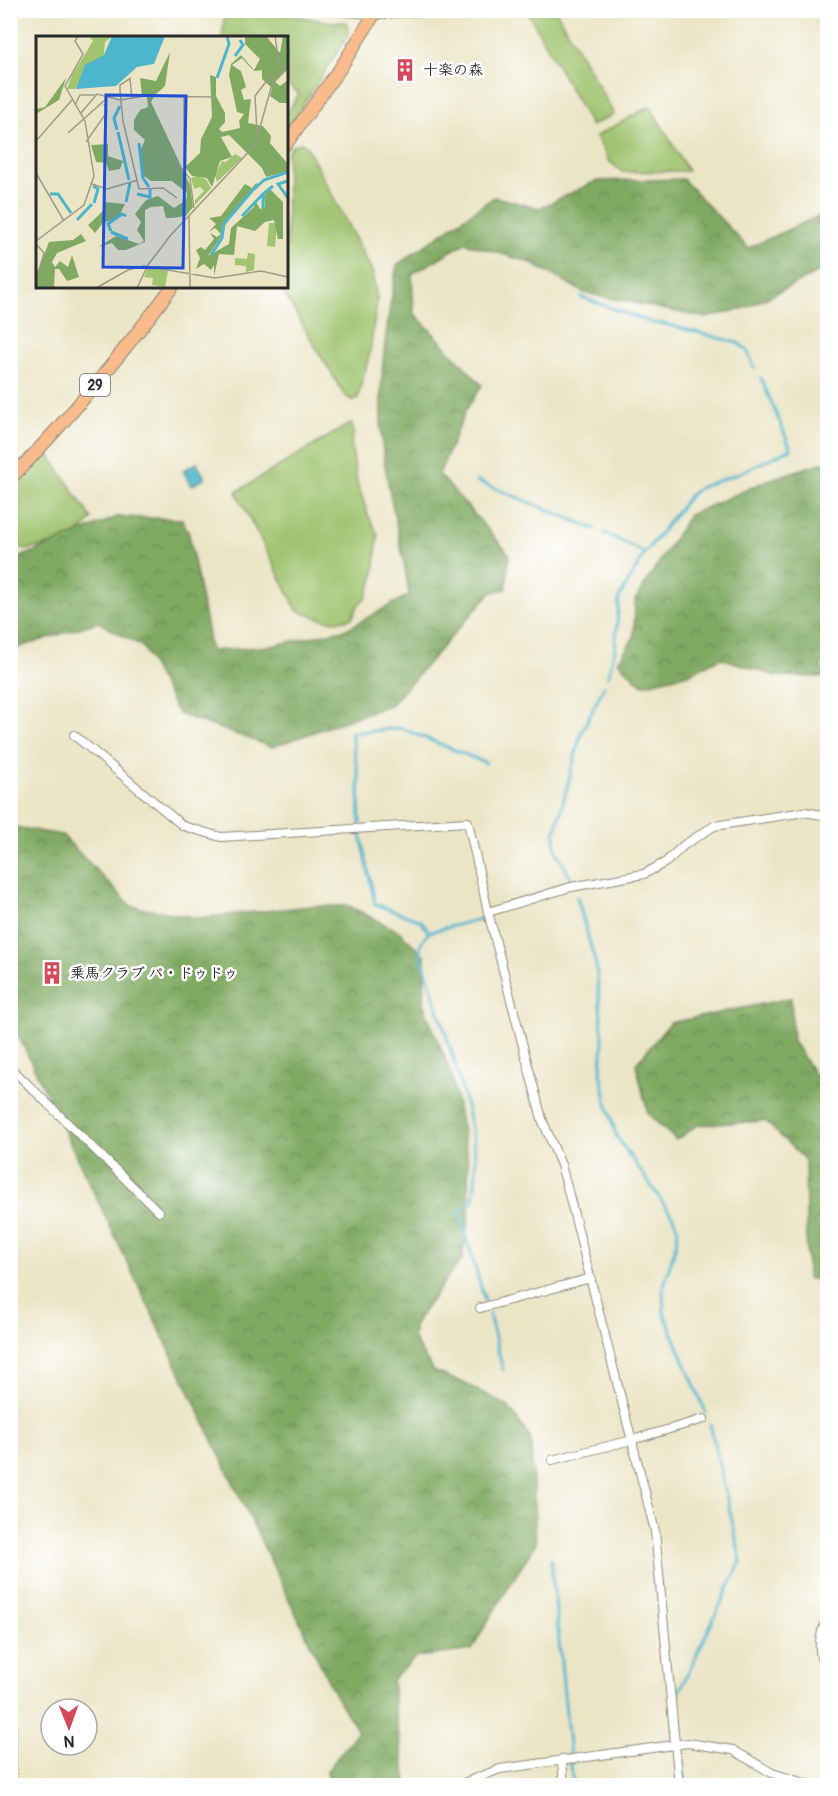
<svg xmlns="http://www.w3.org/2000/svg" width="838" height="1796" font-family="Pangolin,'Klee One',sans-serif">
  <defs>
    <pattern id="forest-crowns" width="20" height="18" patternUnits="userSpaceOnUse" patternTransform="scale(1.5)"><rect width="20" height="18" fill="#80aa62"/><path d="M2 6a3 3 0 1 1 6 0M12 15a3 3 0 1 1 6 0" fill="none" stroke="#698b51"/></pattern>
    <pattern id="water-ripples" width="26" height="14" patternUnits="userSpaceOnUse" patternTransform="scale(1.5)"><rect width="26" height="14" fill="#4db5cc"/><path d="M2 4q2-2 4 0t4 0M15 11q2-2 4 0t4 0" fill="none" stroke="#4093a6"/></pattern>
  </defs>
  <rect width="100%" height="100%" fill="#fff"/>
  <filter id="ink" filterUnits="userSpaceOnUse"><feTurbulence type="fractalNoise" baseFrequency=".0167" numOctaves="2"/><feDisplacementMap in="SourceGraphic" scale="12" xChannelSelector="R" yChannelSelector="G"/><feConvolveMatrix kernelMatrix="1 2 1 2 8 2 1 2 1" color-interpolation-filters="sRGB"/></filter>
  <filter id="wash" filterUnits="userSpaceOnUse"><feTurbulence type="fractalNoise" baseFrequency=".008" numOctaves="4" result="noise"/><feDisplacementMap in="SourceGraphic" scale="24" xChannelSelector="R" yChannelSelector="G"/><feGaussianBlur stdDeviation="1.35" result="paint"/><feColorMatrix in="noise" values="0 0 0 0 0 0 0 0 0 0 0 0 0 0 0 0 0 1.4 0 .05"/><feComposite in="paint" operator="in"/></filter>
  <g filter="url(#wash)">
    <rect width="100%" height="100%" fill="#ebe5c6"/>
    <path fill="#a0c46f" stroke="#66784d" stroke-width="1.5" d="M225,10L264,11L332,22H346L349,34L288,128C284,116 292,104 299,94L287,84L286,38H222Z
      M527,11H556L614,114L591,126Z
      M650,106L688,171L622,172L609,161L596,136Z
      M301,143L306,145L372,271L377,300L370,352L358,397L354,401L345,396L280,287L286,286L287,153L292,146Z
      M351,423L354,432L351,443L357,482L368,515L378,535L374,575L367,596L359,604L352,618C334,625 315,618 297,610L236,492Z
      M45,454L50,456L92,519L72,540L25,550L11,542V489Z"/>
    <path fill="url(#forest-crowns)" stroke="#566a46" stroke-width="1.5" d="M683,179L748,248L827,212V268L748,307L706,318L585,293L529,262L465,243L412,274L414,313L482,385L466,410L439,474L509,554L506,589L490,593L392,704L272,747L178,714L142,646L98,622L11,650V557L16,559L117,517L182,519L189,534L211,651L271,646L347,629L409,595C403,544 387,494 382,442C377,385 387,321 397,265L494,197L540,208L596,181Z
      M827,461L828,660L819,668L827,671V677L776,676L721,658L688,674L642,685L618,662L634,637L635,600L689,515L768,480Z
      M11,825L14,827L62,835L131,906L199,918L311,906H349L400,932L425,956L424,1006L452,1076L468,1160L469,1216L462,1260L449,1275L415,1323L413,1338L433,1371L464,1383L508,1406L531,1439L536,1543L487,1622L472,1650L416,1657L392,1680L395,1714L407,1782L330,1785L327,1771L358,1731L334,1693L11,1020Z
      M791,998L793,1041L825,1091H827V1279H807L805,1160L765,1121L698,1125L676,1140L648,1114L636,1064L670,1023Z"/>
    <path fill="url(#water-ripples)" stroke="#3c707c" stroke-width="1.5" d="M197,463L205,478L191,486L183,470Z"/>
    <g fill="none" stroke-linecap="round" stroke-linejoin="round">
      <path stroke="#4db5cc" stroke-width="3" d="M581,297L652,323L665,324L738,343L747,350L754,367
        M477,481L595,529
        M605,533L645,553L690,495L701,487L737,474L791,449L761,378
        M608,676L615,649L619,598L645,553
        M360,824L359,780L351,733L401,728L486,763
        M361,835L375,904L421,921L429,932L421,943L420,953C435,999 451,1046 463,1094C472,1129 481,1166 472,1202L459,1212L485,1301
        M571,879L556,850L555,833L581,734L604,686
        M577,897L596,965L603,1039L601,1072L606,1100L616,1135L623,1146L673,1217L678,1229L676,1244L663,1289L664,1313L706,1413
        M429,932L484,918
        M489,1314L503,1370
        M551,1559L573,1786
        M680,1732L676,1698L741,1561L710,1424
        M682,1749L686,1786"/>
    </g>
  </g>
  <g filter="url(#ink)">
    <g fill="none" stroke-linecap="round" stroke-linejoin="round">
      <g stroke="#8b8878" stroke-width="10">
        <path id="minor" d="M74,735L183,826L221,837L468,822L488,912L542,1119L561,1165L567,1187L655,1531L679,1786
          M488,912L571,887L644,874L666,862L684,845L714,826L804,812L828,816
          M10,1067L159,1212
          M480,1308L591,1278
          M10,1447L12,1786
          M552,1460L632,1440L704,1419
          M828,1618C818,1635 816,1655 828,1672
          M562,1759L564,1786
          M456,1786L500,1769L688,1743L733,1750L772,1773L814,1786"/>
      </g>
      <g stroke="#8b8878" stroke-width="11">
        <path id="tertiary" d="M330,10L375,14L432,10"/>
      </g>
      <g stroke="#8b8878" stroke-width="14">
        <path id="primary" d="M286,144L341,67L377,10
          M10,479C70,419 122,354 173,286"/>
      </g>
      <use href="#minor" stroke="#fff" stroke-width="8"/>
      <use href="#tertiary" stroke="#fff" stroke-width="9"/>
      <use href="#primary" stroke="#fabb8c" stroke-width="12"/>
    </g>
  </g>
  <defs>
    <g id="building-bare" transform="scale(1.8)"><path d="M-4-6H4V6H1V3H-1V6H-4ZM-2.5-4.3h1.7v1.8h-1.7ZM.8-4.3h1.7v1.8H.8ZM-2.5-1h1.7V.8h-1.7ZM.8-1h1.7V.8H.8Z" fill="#d1495b" stroke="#fff" stroke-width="2.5" paint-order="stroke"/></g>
  </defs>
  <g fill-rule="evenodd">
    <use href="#building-bare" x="405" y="70"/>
    <use href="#building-bare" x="52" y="973"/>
  </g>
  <g text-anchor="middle" stroke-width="5" stroke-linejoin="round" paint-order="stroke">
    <rect fill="#fff" stroke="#6b6b6b" stroke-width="1.5" x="80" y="374" width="30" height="22" rx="4.5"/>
    <g font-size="14" font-weight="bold" fill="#2b2b2b">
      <text x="95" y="390">29</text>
    </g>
    <g font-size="15" font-weight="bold" fill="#2b2b2b" stroke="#fff" text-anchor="start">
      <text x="423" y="75">十楽の森</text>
      <text x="70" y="978">乗馬クラブ パ・ドゥドゥ</text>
    </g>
  </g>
  <g transform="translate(36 36)">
    <rect width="252" height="252" fill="#ebe5c6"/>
    <path d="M53,0H77L69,6L68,18L39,53H31L36,39L57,5ZM199,118L206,122L181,146L179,139L186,125L190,126ZM161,140L170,143L175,152L159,169V164L168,155L164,151L158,153L155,142ZM233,187H241L239,211L231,210ZM212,217L219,218L218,234L210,236V230L199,229V222L211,223ZM112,231L132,235L129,251L116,249L117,242L108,241Z" fill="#a0c46f"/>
    <path d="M209,0H230L244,17L247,0H252V33L239,46L244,50L252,44V67H244L234,60L236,52L226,43V34L219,35L215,32L206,22L196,29L205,35L210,51L205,54L208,64L215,63L212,87L227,90L235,100L234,107L252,128V135L230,141L226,132L193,99L185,101L196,121L184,125L176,151L171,142L156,140L149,131L164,117L165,103L176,81L174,39L180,41V60L189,77V86L183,93L186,96L204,92L203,85L208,78L201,76L193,39L195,28L205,19L218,34L224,23L209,8ZM134,16L129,50L119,59L106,60L104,42L120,45ZM30,42L23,64L0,78V73L9,71ZM111,61H118L115,66L154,149L157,171L150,180L136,182H130L127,170L115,171L109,174V206L90,214H82L76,207L62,211L80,200L103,208L108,205L101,194L105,186L99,178L110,164L122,160L138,172L150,164L151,157L136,145H115L108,140L104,115L109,104L98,94V84L104,74L112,71ZM72,108V120L87,125L84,133L73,135L70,127L60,126L55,109ZM220,147L223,149L187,189L185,201L172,220L193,208L195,192L218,171L219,164L224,173L229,171L228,160L234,153L247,166V203H242L238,184L229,186L219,195L201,190L198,219L183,218L178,240V229L175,234L168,228L160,233L164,222L160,214L165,211L169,214L178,203L174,197L181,201L185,198L179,192L173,196L180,188L173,182L185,180L209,148L216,152ZM67,166L89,168L82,182L67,187L59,197L52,189L67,175ZM45,198L50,205L21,217L16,226L19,231L24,225L32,231L36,219L43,241L31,245L23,233H19L18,252H1V237L13,206L37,204Z" fill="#80aa62"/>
    <path d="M76,0H129L118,28L101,31L80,50L40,53L49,29L68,19Z" fill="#4db5cc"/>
    <path fill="none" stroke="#4db5cc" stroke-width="3" d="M199,20L207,9L204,4M181,42L193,8L191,0M81,94L78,82L84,70M82,96L93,144M103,107L107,142L113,151M252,145L242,148L252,162M57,150L62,153L58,167M14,158H22L35,177M101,158L114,161V153M90,166L94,147M227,172V158L237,150M206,180L227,158M41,184L56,168M75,195L72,188L86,178L90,180M75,196L92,203M175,219L186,202L188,188L216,155L228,144L252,136"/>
    <path fill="none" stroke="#9e9b88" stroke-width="1.5" d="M239,0L244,35M95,42L84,49V55L87,85L103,153L127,152L141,162M94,43L96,63M39,69L44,59H59M45,77L61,58L84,64L109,60L178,61M32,97L70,63M221,97L219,60L235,39M0,105L36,64M50,106L71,76L68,68M133,116L154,143L158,172M148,130V60M0,137L28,185M56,148L71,153L102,144M153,180L154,252M0,205L48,169L58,140L49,85L29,50L47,18L39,5L42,0M0,208L8,217L3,234M60,252L92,234L108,230L179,242L225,235L252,241M101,252L112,229L134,200L219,109L237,45L252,30"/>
    <path fill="#1d4ed8" fill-opacity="0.15" stroke="#1d4ed8" stroke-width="3" d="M70,59L150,60L147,232L67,231Z"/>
    <rect width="252" height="252" fill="none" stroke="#2b2b2b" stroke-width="3"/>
  </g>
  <rect width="838" height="1796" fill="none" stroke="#fff" stroke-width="36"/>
  <g transform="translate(69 1727) rotate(179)"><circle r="28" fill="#ffffff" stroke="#aaaaaa" stroke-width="1.5"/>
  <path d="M0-4.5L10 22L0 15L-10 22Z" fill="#d1495b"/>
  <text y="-9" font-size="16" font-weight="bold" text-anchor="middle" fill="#2b2b2b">N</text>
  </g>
</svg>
